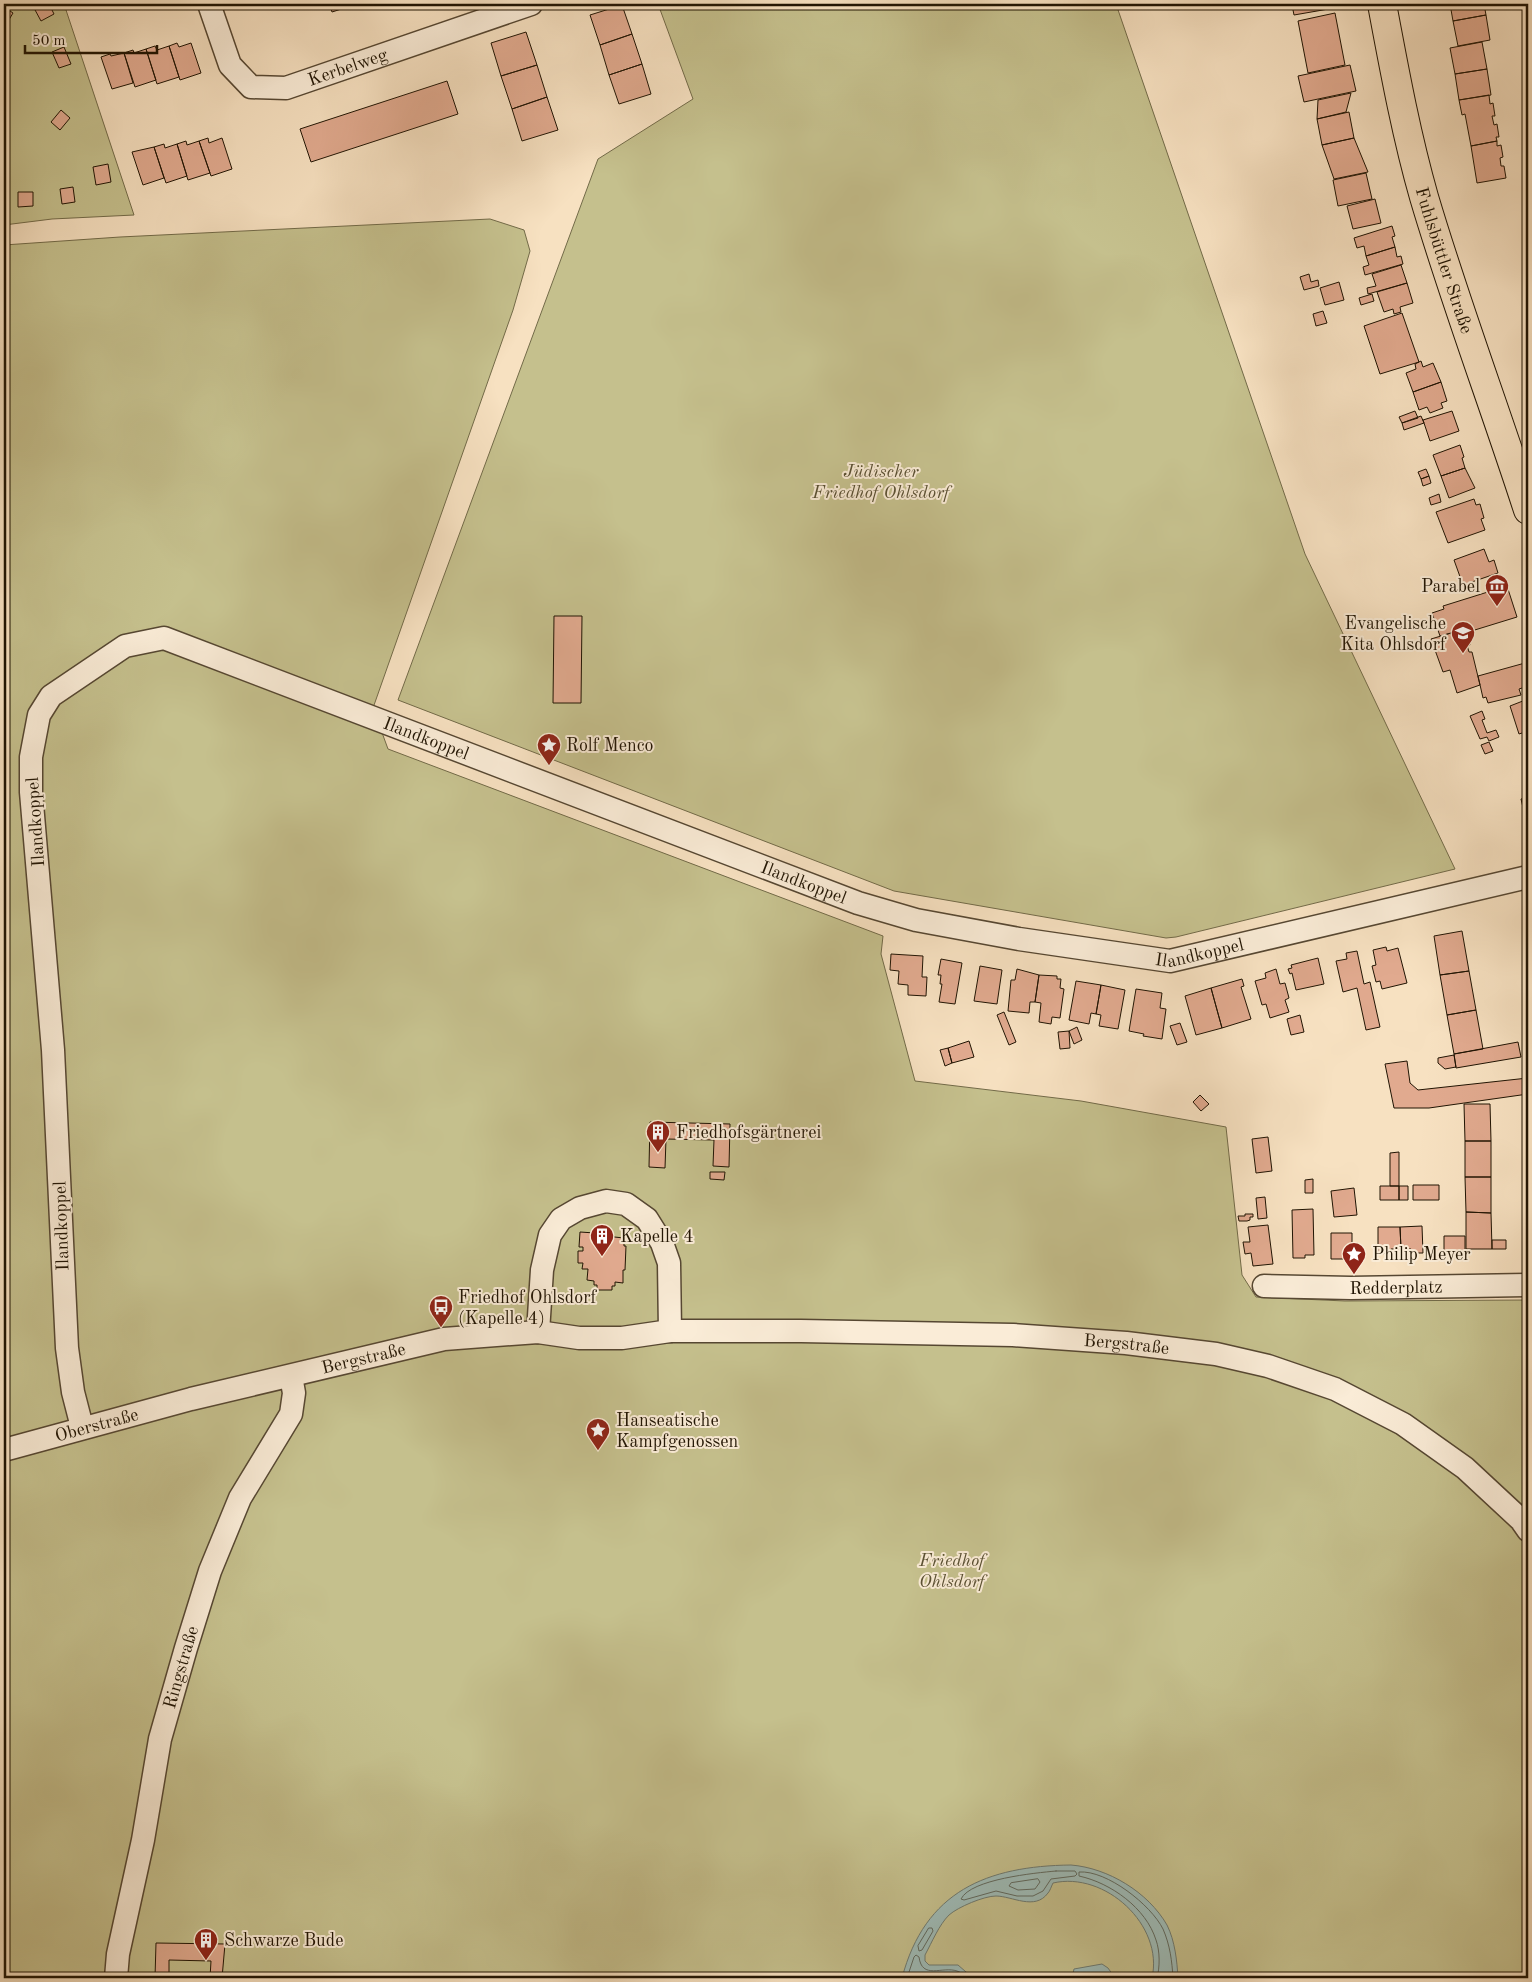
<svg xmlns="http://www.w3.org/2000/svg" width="1532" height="1982" font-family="'Old Standard TT',serif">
  <rect width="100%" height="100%" fill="#f7e1c1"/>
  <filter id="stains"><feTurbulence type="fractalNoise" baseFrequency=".004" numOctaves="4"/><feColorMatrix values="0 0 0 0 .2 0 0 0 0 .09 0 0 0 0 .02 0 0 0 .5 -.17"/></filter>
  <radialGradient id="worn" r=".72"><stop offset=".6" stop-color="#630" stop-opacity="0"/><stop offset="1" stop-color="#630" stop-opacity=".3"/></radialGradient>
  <path fill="#c5c08d" stroke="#726a48" d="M4,4H64L134,215L52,219L4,225Z
    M658,4H1116L1305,554L1455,869L1176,937L1166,938L894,891L398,700L598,159L693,99Z
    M490,219L524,230L530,251L513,310L373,708L388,749L883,936L881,954L915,1081L1081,1101L1226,1127L1242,1275L1256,1297L1345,1301L1528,1300V1978H4V245L120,237Z"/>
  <path fill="#9ebcb8" stroke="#6c7970" d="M1071,1865C1108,1868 1148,1892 1167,1925C1175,1941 1177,1961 1178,1978H1152C1164,1925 1105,1871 1053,1883C1051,1887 1050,1891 1048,1893C1035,1911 1012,1896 996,1896C984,1896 958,1907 949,1915C939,1925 932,1942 925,1955V1961L929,1965H958L973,1978H902C925,1891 987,1866 1071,1865Z
    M1102,1964L1108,1968L1115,1978H1072L1074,1969Z"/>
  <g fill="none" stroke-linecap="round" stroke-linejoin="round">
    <path stroke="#5f685e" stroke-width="1" d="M1056,1871H1075L1077,1874L1075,1876L1051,1879L1043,1891L1033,1896H1017L996,1891L964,1900L961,1899C971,1879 1035,1873 1056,1871Z
      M1038,1879L1040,1882L1035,1889L1018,1890L1009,1886L1011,1883Z
      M929,1928H932L933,1931L922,1950L919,1951L918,1946Z
      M907,1978L914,1957L916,1955L919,1957C922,1980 942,1966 957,1971C961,1972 964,1976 967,1978
      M1157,1978C1160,1967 1160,1951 1156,1940C1146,1908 1111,1883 1079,1876V1872C1107,1870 1151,1905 1163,1929C1170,1945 1172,1961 1173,1978"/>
  </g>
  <path fill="#e1aa8f" stroke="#201403" d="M43,4H49L54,14L41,21L34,8Z
    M329,4H357L332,12Z
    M1286,4H1340V7L1294,15L1292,5L1287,6Z
    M1450,4H1484L1486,15L1453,21Z
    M622,5L632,34L600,45L590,15Z
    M4,7L13,13L4,28Z
    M1335,13L1345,65L1308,73L1298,21Z
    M1486,15L1490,40L1458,46L1453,21Z
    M526,32L537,65L501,76L491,43Z
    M632,34L642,64L609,75L600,45Z
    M1482,42L1487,69L1455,74L1450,48Z
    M177,43L179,47L191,43L201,73L180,80L169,46Z
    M155,46L157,50L169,46L179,77L157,84L146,49Z
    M64,47L71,64L59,68L52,52Z
    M146,49L156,80L135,87L124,53L133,50L134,53Z
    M124,53L133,83L112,89L101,57L110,54L111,56Z
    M642,64L651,94L619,104L609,75Z
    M537,65L547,97L512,109L501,76Z
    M1350,65L1356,91L1304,102L1298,76Z
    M1487,69L1491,95L1459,100L1455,74Z
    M447,81L458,114L311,162L300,129Z
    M1351,93L1346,112L1317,119L1318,100Z
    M1489,95L1490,104L1493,103L1495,116H1492L1494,125L1497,124L1499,137H1496L1497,141L1471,146L1465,114L1462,115L1459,100Z
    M547,97L558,130L522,141L512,109Z
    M61,110L70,118L60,130L51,122Z
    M1349,112L1354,138L1322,145L1317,119Z
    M208,138L209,143L222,138L232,169L211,176L199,141Z
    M1354,138L1368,172L1334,179L1322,145Z
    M186,141L187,145L199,141L210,173L188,180L177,144Z
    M1497,141V146L1501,145L1503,157L1500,158L1501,166H1504L1506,178L1477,183L1471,146Z
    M164,144L165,148L177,144L187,176L166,183L154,147Z
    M154,147L164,178L143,185L132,152Z
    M108,164L111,182L96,185L93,167Z
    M1366,173L1372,199L1338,206L1333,180Z
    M73,187L75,202L62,204L60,189Z
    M18,192H33V206L18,207Z
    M1375,199L1381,223L1353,229L1347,206Z
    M1392,226L1395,236L1392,237L1395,247L1366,256L1364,246L1357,248L1354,238Z
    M1395,247L1397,257L1401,256L1403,264L1365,275L1363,267L1369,265L1366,256Z
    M1401,265L1407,283L1368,294L1367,288L1376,286L1372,274Z
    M1309,274L1311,282L1318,280L1319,286L1304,290L1300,277Z
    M1339,282L1344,300L1325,305L1320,288Z
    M1407,283L1413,303L1400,307L1401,312L1394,314L1393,309L1384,312L1377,292Z
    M1372,294L1374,301L1361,305L1359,298Z
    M1323,311L1327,323L1316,326L1313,314Z
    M1402,313L1419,362L1380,374L1364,326Z
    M1421,361L1423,367L1433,363L1441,382L1413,392L1406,373L1416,369L1415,364Z
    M1441,382L1447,401L1441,403L1443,408L1430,413L1427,407L1419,410L1413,392Z
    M1415,411L1418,418L1402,423L1399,417Z
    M1452,411L1459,431L1430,441L1423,420Z
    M1421,416L1424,423L1404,430L1402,423Z
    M1460,445L1464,457L1462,458L1465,468L1441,476L1433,455Z
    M1465,468L1475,488L1449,498L1441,476Z
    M1426,469L1429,476L1421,479L1418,472Z
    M1429,476L1431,483L1423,486L1421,479Z
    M1439,494L1441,502L1431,505L1429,498Z
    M1474,499L1476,505L1480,504L1484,518L1481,519L1485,530L1448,543L1436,512Z
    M1484,549L1489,562L1494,560L1498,573L1463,585L1454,560Z
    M1507,586L1517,617L1452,637L1451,633L1440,636L1432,613L1444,609L1443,606Z
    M554,616H582L581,703H553Z
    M1466,632L1470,645H1467L1469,652H1472L1480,685L1457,693L1450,670L1443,672L1431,639L1451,633L1452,637Z
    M1525,663L1528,675V686L1519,689L1521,695L1488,703L1486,697L1483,698L1478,676Z
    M1528,699V731L1519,734L1510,706Z
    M1482,711L1485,719L1482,720L1487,733L1496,730L1499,737L1489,741L1487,737L1480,739L1470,716Z
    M1528,731V749L1524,732Z
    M1489,742L1493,751L1485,754L1481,745Z
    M1528,797V811L1524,812L1521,799Z
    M1462,931L1469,971L1440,975L1434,936Z
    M1386,947L1387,951L1398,948L1407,983L1382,989L1380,981L1376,982L1372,966L1376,965L1373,950Z
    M1357,951L1364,984L1370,982L1380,1027L1366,1030L1357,988L1343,992L1336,961L1347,959L1346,953Z
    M891,954L923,956L922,977H927L926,996L908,995V985L898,984L899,971L890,970Z
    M1318,958L1324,984L1296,990L1292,973L1290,974L1288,969L1292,968L1291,965Z
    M941,959L962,963L955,1004L939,1002L942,984H940L941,975H938Z
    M980,966L1002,970L997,1004L974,1001Z
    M1017,969L1039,975L1035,1002H1030L1029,1013L1008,1011L1011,980H1015Z
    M1276,969L1280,984L1285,983L1289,998L1285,1000L1289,1012L1270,1018L1266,1004L1262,1005L1255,981L1266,978L1265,973Z
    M1469,971L1476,1010L1447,1015L1440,975Z
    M1039,975L1057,976V979H1061L1060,988L1064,989L1060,1018L1052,1017L1051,1024L1039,1022L1041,1003L1035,1002Z
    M1242,979L1244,986L1241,987L1251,1019L1222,1028L1211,988Z
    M1076,981L1101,985L1096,1014L1091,1013L1089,1024L1069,1020Z
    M1101,985L1125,990L1118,1029L1099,1026L1101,1015L1096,1014Z
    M1211,988L1222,1028L1196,1035L1185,996Z
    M1136,989L1162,993L1160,1008L1166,1009L1162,1039L1143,1036L1144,1034L1129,1031Z
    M1476,1010L1483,1049L1454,1054L1447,1015Z
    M1004,1012L1016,1042L1009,1045L997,1015Z
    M1300,1015L1304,1032L1291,1035L1287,1019Z
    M1180,1023L1187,1042L1177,1045L1170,1026Z
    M1077,1027L1082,1040L1074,1044L1069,1031Z
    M1069,1031L1070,1048L1060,1049L1058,1032Z
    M969,1041L974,1057L952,1063L948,1048Z
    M1518,1042L1521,1057L1456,1068L1454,1054Z
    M948,1048L952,1063L945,1066L940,1050Z
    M1454,1055L1456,1067L1445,1069L1438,1063V1058Z
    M1407,1061L1410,1083L1418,1090L1528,1078V1094L1429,1108H1394L1385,1064Z
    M1200,1095L1209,1104L1201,1111L1193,1102Z
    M1464,1104H1490L1491,1141H1465Z
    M650,1122L730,1124L729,1167L713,1166L714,1140L666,1139L665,1168L649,1167Z
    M1268,1137L1272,1171L1256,1173L1252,1139Z
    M1465,1141H1491V1177H1465Z
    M1399,1152V1186H1390V1153Z
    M710,1172H725L724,1180L710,1179Z
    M1465,1177H1491V1213L1466,1212Z
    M1313,1179V1193H1305V1180Z
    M1413,1185H1439V1200H1413Z
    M1380,1186H1399V1200H1380Z
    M1399,1186H1408V1200H1399Z
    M1354,1188L1357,1215L1334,1217L1331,1191Z
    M1265,1197L1267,1218L1258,1219L1256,1198Z
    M1313,1209L1314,1255H1305V1258H1293L1292,1210Z
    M1466,1212L1491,1213L1492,1249H1466Z
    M1245,1214H1253V1217H1250V1220L1247,1221H1239L1238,1216H1245Z
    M1268,1225L1273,1264L1253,1266L1251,1253L1245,1254L1243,1242H1250L1248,1227Z
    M1422,1226L1423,1253H1412L1411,1249H1401L1400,1227Z
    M1378,1227H1400L1401,1249H1391V1253L1378,1254Z
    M580,1232L595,1233V1235L624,1238V1246H626L625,1270H623V1283L615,1282V1286H612V1290H597V1285H594V1281L587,1280L588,1269H582L583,1263H578V1251H583V1247H579Z
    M1331,1233H1352V1259H1331Z
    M1444,1236H1465V1251H1444Z
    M1523,1239H1528V1248H1523Z
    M1492,1240H1506V1249H1492Z
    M156,1943L225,1944L222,1978H210L211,1961L169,1960V1978H155Z"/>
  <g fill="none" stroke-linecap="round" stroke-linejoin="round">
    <g stroke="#564732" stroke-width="25">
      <g id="minor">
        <path id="s1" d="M209,4L230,65L251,87L286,88L531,4"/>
        <path id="s2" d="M1264,1286L1351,1288L1528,1285"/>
        <path d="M538,1332L542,1270L550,1235L561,1219L580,1208L606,1201L626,1204L647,1219L662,1243L669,1263L670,1331"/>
        <path id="s3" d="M82,1427L73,1392L67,1348L53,1050L31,792V757L39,715L51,696L125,646L164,638L858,903L916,920L1019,939L1170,961L1528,877"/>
        <path id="s4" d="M4,1450L191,1399L444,1339L538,1332L579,1338H622L670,1331H801L1013,1335L1126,1343L1216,1354L1268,1366L1335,1389L1403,1424L1465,1468L1521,1520L1528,1530"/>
        <path id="s5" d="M116,1978L118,1954L143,1840L160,1739L186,1648L210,1571L240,1498L291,1414L294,1393L291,1376"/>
      </g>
    </g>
    <g stroke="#201403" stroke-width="30">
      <g id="major">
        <path id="s6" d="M1382,4C1394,68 1406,134 1424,197C1455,302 1494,405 1528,510"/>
      </g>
    </g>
    <use href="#minor" stroke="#faecd7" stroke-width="22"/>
    <use href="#major" stroke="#f7e1c1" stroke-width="28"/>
  </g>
  <defs>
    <g id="museum-pin" transform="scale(1.25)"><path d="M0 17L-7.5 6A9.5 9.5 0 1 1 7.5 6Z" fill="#8f2418" stroke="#faecd7"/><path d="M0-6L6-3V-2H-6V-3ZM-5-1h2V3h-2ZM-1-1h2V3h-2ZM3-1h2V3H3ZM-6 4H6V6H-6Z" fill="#fff"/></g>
    <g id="school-pin" transform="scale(1.25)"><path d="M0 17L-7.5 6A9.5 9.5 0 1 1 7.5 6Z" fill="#8f2418" stroke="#faecd7"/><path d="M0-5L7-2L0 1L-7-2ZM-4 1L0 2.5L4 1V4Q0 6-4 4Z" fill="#fff"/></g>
    <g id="sight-pin" transform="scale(1.25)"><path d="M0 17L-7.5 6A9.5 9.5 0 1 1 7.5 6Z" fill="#8f2418" stroke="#faecd7"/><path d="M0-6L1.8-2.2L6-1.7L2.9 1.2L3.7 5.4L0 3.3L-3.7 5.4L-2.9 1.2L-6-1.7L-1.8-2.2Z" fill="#fff"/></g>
    <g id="building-pin" transform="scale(1.25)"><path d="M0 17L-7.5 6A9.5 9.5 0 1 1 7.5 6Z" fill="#8f2418" stroke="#faecd7"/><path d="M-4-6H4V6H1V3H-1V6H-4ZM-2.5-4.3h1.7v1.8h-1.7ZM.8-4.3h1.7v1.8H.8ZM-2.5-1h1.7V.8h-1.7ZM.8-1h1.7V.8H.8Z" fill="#fff"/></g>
    <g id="bus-pin" transform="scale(1.25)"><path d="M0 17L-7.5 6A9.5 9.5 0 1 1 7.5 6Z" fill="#8f2418" stroke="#faecd7"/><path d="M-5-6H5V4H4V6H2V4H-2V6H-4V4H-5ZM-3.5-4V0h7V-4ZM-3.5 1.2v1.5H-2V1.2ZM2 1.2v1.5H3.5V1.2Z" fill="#fff"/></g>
  </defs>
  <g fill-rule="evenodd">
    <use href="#museum-pin" x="1497" y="586"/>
    <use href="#school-pin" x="1463" y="633"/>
    <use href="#sight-pin" x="549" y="745"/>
    <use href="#building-pin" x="658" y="1132"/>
    <use href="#building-pin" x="602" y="1236"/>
    <use href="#sight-pin" x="1354" y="1254"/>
    <use href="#bus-pin" x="441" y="1307"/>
    <use href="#sight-pin" x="598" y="1430"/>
    <use href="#building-pin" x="206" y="1940"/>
  </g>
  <g text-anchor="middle" stroke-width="4" stroke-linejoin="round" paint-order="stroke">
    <g font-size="18" fill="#201403" stroke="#faecd7">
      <text dy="6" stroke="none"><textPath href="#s1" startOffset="195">Kerbelweg</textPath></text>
      <text dy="6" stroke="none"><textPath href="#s6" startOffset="264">Fuhlsbüttler Straße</textPath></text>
      <text dy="6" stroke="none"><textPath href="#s3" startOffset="1148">Ilandkoppel</textPath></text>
      <text transform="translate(35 822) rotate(-94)" y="6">Ilandkoppel</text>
      <text dy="6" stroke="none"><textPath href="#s3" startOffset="1552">Ilandkoppel</textPath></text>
      <text dy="6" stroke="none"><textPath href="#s3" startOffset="1958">Ilandkoppel</textPath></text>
      <text transform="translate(61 1226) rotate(-92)" y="6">Ilandkoppel</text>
      <text dy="6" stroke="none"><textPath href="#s2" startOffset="132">Redderplatz</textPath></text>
      <text dy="6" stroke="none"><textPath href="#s4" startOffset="1138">Bergstraße</textPath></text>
      <text dy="6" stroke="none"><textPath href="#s4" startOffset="371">Bergstraße</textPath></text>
      <text dy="6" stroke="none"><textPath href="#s4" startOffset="96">Oberstraße</textPath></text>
      <text dy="6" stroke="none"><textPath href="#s5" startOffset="318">Ringstraße</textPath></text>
    </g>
    <g font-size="18" font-style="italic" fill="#5a5033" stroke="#faecd7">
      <text x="881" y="477">Jüdischer<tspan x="881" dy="21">Friedhof Ohlsdorf</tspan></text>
      <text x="952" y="1566">Friedhof<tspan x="952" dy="21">Ohlsdorf</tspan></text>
    </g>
    <g font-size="18" fill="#201403" stroke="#faecd7" text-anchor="start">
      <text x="1480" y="592" text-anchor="end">Parabel</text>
      <text x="1446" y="629" text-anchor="end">Evangelische<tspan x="1446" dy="21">Kita Ohlsdorf</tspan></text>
      <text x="566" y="751">Rolf Menco</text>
      <text x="676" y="1138">Friedhofsgärtnerei</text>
      <text x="620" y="1242">Kapelle 4</text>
      <text x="1372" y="1260">Philip Meyer</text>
      <text x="458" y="1303">Friedhof Ohlsdorf<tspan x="458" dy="21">(Kapelle 4)</tspan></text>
      <text x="616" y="1426">Hanseatische<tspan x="616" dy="21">Kampfgenossen</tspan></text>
      <text x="224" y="1946">Schwarze Bude</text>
    </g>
  </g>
  <rect width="1532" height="1982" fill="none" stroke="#f7e1c1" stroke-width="20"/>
  <rect x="5" y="5" width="1522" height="1972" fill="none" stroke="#201403" stroke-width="2.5"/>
  <rect x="10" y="10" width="1512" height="1962" fill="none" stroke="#201403"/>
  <path d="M25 45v8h132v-8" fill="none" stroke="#201403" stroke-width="2.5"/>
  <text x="32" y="45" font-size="15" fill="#201403" stroke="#faecd7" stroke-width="4" paint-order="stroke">50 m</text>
  <rect width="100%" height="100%" filter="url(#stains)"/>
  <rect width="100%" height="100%" fill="url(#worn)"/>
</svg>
